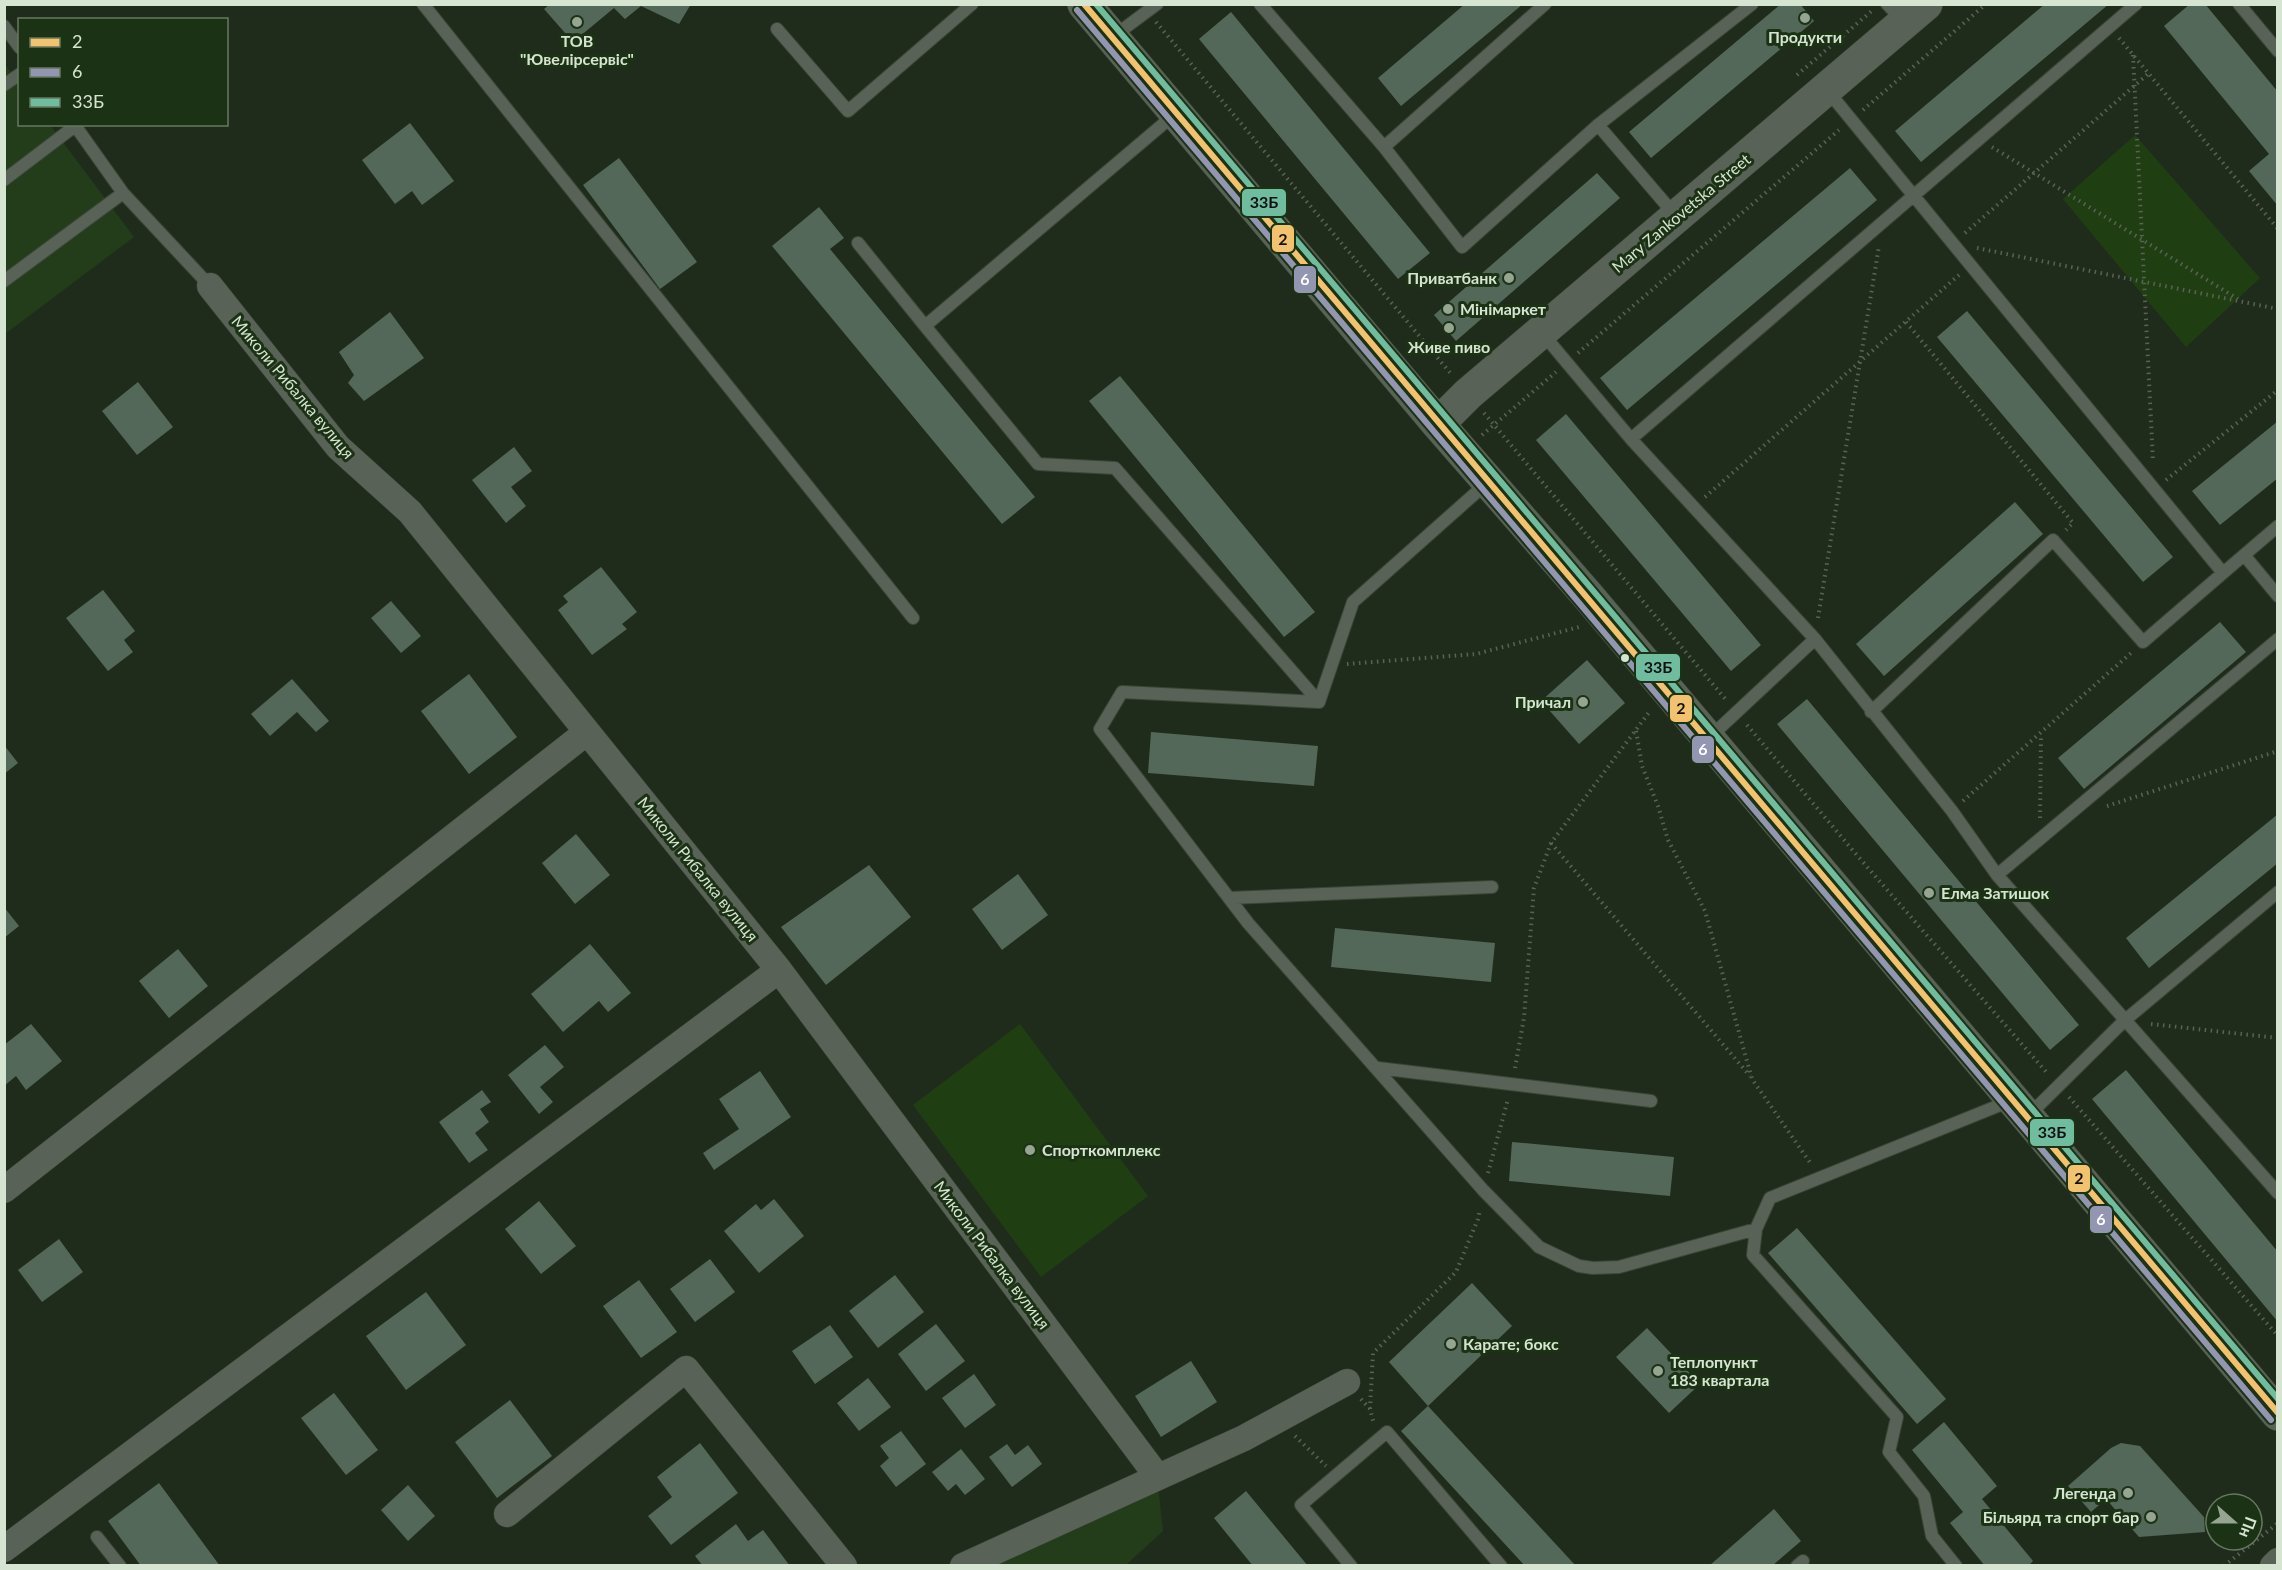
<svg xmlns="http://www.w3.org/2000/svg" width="2282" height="1570" font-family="Lato,sans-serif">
  <rect width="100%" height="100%" fill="#202c1b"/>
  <path fill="#233c1a" d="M4,63L19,83L20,124L50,125L134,237L5,334Z
    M1157,1476L1163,1531L1126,1565L963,1566Z"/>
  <path fill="#1f3f13" d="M2135,135L2260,278L2186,347L2063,199Z
    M1020,1024L1148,1196L1041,1277L913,1105Z"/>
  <path fill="#536858" d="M550,4H691L679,24L641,6L625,19L614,8L573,42L544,9Z
    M1465,4H1523L1401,106L1378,78Z
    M1781,4H1800L1814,21L1651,158L1629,132Z
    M2045,4H2109L1921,162L1895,131Z
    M2190,4H2205L2278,92V206L2249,171L2269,154L2164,26Z
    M1231,12L1430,253L1398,279L1199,39Z
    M410,123L454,181L422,205L412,191L395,204L362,160Z
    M619,158L697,262L660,289L583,185Z
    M1850,168L1877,200L1627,410L1600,378Z
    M1597,173L1620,198L1456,341L1434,315Z
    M819,207L844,238L830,249L1035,497L1002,524L772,246Z
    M1967,311L2173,557L2143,582L1937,337Z
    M390,312L424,358L364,401L348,383L354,375L339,352Z
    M1120,376L1315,612L1284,637L1089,401Z
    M138,382L173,427L137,455L102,411Z
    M1566,414L1761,645L1731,671L1536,440Z
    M2278,421V478L2220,525L2192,491Z
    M514,447L532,471L511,487L526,506L506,523L472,480Z
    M2015,502L2043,534L1884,676L1856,644Z
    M601,567L637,612L622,624L627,629L592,655L558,610L568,602L563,596Z
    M103,590L135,631L124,640L133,652L108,671L66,618Z
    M391,601L421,636L401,653L371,618Z
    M2220,622L2246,652L2084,789L2058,758Z
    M1587,660L1625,703L1579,744L1541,701Z
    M469,674L517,737L469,774L421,711Z
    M292,679L329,721L316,732L297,712L270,736L251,714Z
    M1807,699L2079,1025L2050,1050L1777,724Z
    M1151,732L1318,746L1314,786L1148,773Z
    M4,745L18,763L4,774Z
    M2278,814V863L2149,968L2126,938Z
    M576,834L610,875L575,904L542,863Z
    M869,865L911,917L826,985L781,927Z
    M1018,874L1048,915L1002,950L972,909Z
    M4,907L19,926L4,938Z
    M1335,928L1495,943L1491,982L1331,967Z
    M590,944L631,993L608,1012L599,1001L563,1032L531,994Z
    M178,949L208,986L169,1018L139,981Z
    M31,1024L62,1061L26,1090L16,1076L4,1086V1045Z
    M545,1045L564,1067L540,1087L553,1102L539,1114L508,1075Z
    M2126,1070L2278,1252V1322L2092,1099Z
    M760,1071L791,1117L714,1170L703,1153L739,1129L719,1099Z
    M482,1090L491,1102L480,1109L489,1122L475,1133L488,1150L469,1163L439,1122Z
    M1512,1142L1674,1157L1670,1196L1509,1181Z
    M774,1199L804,1236L759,1273L724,1231L756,1204L761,1210Z
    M539,1201L576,1246L541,1274L505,1229Z
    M1797,1228L1946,1399L1917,1424L1768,1253Z
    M59,1239L83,1272L42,1302L18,1270Z
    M710,1259L735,1292L695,1322L670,1289Z
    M895,1275L924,1312L878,1348L849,1311Z
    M639,1280L677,1332L641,1358L603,1306Z
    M1472,1283L1512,1326L1428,1406L1576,1566H1525L1401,1431L1428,1406L1389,1362Z
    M426,1292L466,1345L406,1390L366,1336Z
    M936,1324L965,1361L926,1391L898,1354Z
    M830,1325L853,1357L815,1384L792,1351Z
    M1647,1328L1700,1384L1669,1413L1616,1357Z
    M1191,1361L1217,1402L1161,1437L1135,1396Z
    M974,1374L996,1405L965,1428L942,1398Z
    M868,1378L891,1407L859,1431L837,1403Z
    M334,1393L378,1450L346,1475L301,1418Z
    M510,1400L552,1456L497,1498L455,1442Z
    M1944,1422L1997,1486L1982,1499L2033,1561L2028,1566H1985L1950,1523L1963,1512L1912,1450Z
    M901,1431L926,1464L896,1487L880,1466L889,1458L880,1446Z
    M700,1443L738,1493L671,1545L648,1516L672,1497L657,1477Z
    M2121,1443L2140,1446L2204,1517L2205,1532L2139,1537L2106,1499L2091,1512L2068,1486L2111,1448Z
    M1007,1444L1015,1455L1028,1445L1042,1464L1012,1487L989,1457Z
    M961,1449L985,1479L965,1495L956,1484L948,1491L932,1472Z
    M159,1483L220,1566H141L108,1521Z
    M408,1485L435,1516L408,1541L381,1510Z
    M1246,1491L1308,1566H1253L1214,1518Z
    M1774,1509L1801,1541L1772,1566H1709Z
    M736,1524L748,1541L763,1530L790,1566H703L695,1556Z"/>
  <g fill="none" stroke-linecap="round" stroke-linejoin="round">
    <g stroke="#3b4638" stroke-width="14">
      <path id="lane" d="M423,4L913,618
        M1260,4L1384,147
        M1545,4L1384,147L1462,247L1598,125
        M1887,4L1904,22
        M2239,4L2278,51
        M4,26L20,48
        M777,29L848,111L972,4
        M1114,36L1157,4
        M4,85L20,74
        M1827,90L2223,573L2278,526
        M74,124L123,193L210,286
        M4,180L75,126
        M1675,215L1598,125L1752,4
        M858,243L925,326L1175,114
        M4,281L123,193
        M925,326L1038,464L1115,468L1319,702
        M1542,333L1631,439L1815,639L1952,811L1997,875L2278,1193
        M1631,439L2136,4
        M1488,482L1353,602L1319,702L1122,692L1100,729L1248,923L1483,1190L1539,1247L1579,1266L1593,1268L1619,1267L1756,1229
        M2244,555L2278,596
        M1871,712L2053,540L2143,642L2223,573
        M1710,737L1815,639
        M1997,875L2278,639
        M1229,898L1492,887
        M1378,1068L1651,1101
        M2029,1115L2124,1021L2278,892
        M97,1537L120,1566
        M1351,1566L1301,1505L1387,1432L1501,1566
        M1797,1566L1803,1561
        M1956,1566L1932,1536L1924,1496L1889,1452L1897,1417L1753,1255L1756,1229L1770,1198L2010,1101"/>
    </g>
    <g stroke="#3b4638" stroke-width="27">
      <path id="street" d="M210,286L338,447L410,512L779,970L1157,1476
        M4,1190L587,732
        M507,1514L686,1369L844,1566
        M4,1549L779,970
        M963,1566L1244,1438L1347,1382
        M2273,1566L2278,1561"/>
    </g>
    <g stroke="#3b4638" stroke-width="34">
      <path id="secondary" d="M1084,4L1438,424L1588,596L2278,1414
        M1438,424L1468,394L1926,4"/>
    </g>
    <path stroke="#5a6256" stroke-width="4" stroke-dasharray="1.5 4.5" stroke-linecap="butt" d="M1156,22L1452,375
      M2119,38L2278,229
      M2133,55L2153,462
      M1797,75L1874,9
      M1863,110L1986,4
      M1992,147L2238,299
      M1965,233L2148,74
      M1977,248L2278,309
      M1906,322L2073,523L2066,530
      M1578,353L1839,130
      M1484,413L1727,701
      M1482,435L1556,372
      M2166,480L2278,390
      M1705,497L1959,275
      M1818,618L1879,246
      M1347,664L1476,654L1579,627
      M1747,725L1855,853L2048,1074
      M1636,731L1642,766L1658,806L1668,840L1705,911L1752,1079L1811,1164
      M1963,801L2131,653
      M2107,806L2278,751
      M2040,818L2041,736
      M1551,843L1750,1076
      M2151,1024L2278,1038
      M1515,1068L1524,1018L1534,888L1551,843L1650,711
      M2069,1097L2278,1336
      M1488,1173L1508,1099
      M1361,1399L1370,1409L1374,1424
      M1370,1409L1373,1353L1456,1272L1478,1219L1480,1209
      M1295,1436L1326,1466
      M2224,1566L2278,1523"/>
    <use href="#lane" stroke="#596256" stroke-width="12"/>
    <use href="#street" stroke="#596256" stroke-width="26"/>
    <use href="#secondary" stroke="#596256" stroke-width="33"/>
    <g stroke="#1c3215" stroke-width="10">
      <path id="bus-1" d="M1084,4L2278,1413"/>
    </g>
    <g stroke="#1c3215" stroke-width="10">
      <path id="bus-2" d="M1077,10L2271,1420"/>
    </g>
    <g stroke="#1c3215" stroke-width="10">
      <path id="bus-3" d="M1096,4L2278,1399"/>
    </g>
    <use href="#bus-1" stroke="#f3c26e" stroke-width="6"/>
    <use href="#bus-2" stroke="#9396b1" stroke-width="6"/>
    <use href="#bus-3" stroke="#70bc9f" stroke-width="6"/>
  </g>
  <g fill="#96a492" stroke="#1c3215" stroke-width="2">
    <circle cx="1805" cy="18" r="6"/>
    <circle cx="577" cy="22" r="6"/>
    <circle cx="1509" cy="278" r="6"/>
    <circle cx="1448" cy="309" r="6"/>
    <circle cx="1449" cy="328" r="6"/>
    <circle cx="1583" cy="702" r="6"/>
    <circle cx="1929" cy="893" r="6"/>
    <circle cx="1030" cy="1150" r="6"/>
    <circle cx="1451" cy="1344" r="6"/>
    <circle cx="1658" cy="1371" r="6"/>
    <circle cx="2128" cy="1493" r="6"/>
    <circle cx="2151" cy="1517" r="6"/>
  </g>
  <circle fill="#d6e4d2" stroke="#1c3215" stroke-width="2" cx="1625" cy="658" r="5"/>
  <g text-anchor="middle" stroke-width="6" stroke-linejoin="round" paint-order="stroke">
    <g font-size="16" font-weight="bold" fill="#d6e4d2" stroke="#1c3215" text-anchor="start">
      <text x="1805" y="43" text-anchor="middle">Продукти</text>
      <text x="577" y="47" text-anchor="middle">ТОВ<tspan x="577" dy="18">"Ювелірсервіс"</tspan></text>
      <text x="1497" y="284" text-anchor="end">Приватбанк</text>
      <text x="1460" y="315">Мінімаркет</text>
      <text x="1449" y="353" text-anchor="middle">Живе пиво</text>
      <text x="1571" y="708" text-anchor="end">Причал</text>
      <text x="1941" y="899">Елма Затишок</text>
      <text x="1042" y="1156">Спорткомплекс</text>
      <text x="1463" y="1350">Карате; бокс</text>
      <text x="1670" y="1368">Теплопункт<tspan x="1670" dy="18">183 квартала</tspan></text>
      <text x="2116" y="1499" text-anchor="end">Легенда</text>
      <text x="2139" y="1523" text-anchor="end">Більярд та спорт бар</text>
    </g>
    <g font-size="16" fill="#d6e4d2" stroke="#1c3215">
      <text transform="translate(1681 213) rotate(-40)" y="6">Mary Zankovetska Street</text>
      <text transform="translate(293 387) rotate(50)" y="6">Миколи Рибалка вулиця</text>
      <text transform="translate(698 869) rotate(51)" y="6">Миколи Рибалка вулиця</text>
      <text transform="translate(992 1255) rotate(53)" y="6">Миколи Рибалка вулиця</text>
    </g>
  </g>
  <g stroke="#1c3215" stroke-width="2">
    <rect x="1241" y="188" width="46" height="29" rx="6" fill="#70bc9f"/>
    <rect x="1271" y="224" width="24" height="29" rx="6" fill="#f3c26e"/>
    <rect x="1293" y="265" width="24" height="29" rx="6" fill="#9396b1"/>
    <rect x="1635" y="653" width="46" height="29" rx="6" fill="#70bc9f"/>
    <rect x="1669" y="694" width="24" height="29" rx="6" fill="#f3c26e"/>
    <rect x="1691" y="735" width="24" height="29" rx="6" fill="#9396b1"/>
    <rect x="2029" y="1118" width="46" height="29" rx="6" fill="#70bc9f"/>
    <rect x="2067" y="1164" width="24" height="29" rx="6" fill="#f3c26e"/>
    <rect x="2089" y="1205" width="24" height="29" rx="6" fill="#9396b1"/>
  </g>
  <g font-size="16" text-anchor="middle" font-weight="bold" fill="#fff">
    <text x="1305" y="285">6</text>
    <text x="1703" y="755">6</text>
    <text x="2101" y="1225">6</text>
  </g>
  <g font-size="16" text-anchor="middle" font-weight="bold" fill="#111">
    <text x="1264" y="208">33Б</text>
    <text x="1283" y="245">2</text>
    <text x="1658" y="673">33Б</text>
    <text x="1681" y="714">2</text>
    <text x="2052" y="1138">33Б</text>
    <text x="2079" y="1184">2</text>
  </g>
  <rect width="2282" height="1570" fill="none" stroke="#d6e4d2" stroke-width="12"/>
  <rect x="18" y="18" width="210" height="108" fill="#1c3215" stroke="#667961" stroke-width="1.5"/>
  <rect x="30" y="38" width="30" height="9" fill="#f3c26e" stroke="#667961" stroke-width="1.5"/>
  <text x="72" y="48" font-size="18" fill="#d6e4d2">2</text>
  <rect x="30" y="68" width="30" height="9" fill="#9396b1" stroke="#667961" stroke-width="1.5"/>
  <text x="72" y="78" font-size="18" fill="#d6e4d2">6</text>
  <rect x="30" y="98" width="30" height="9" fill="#70bc9f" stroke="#667961" stroke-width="1.5"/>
  <text x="72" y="108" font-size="18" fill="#d6e4d2">33Б</text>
  <g transform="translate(2234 1522) rotate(111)"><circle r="28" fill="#1c3215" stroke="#667961" stroke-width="1.5"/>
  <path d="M0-4.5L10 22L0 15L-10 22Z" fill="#96a492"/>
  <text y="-9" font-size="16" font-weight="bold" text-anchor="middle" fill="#d6e4d2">Пн</text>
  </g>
</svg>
